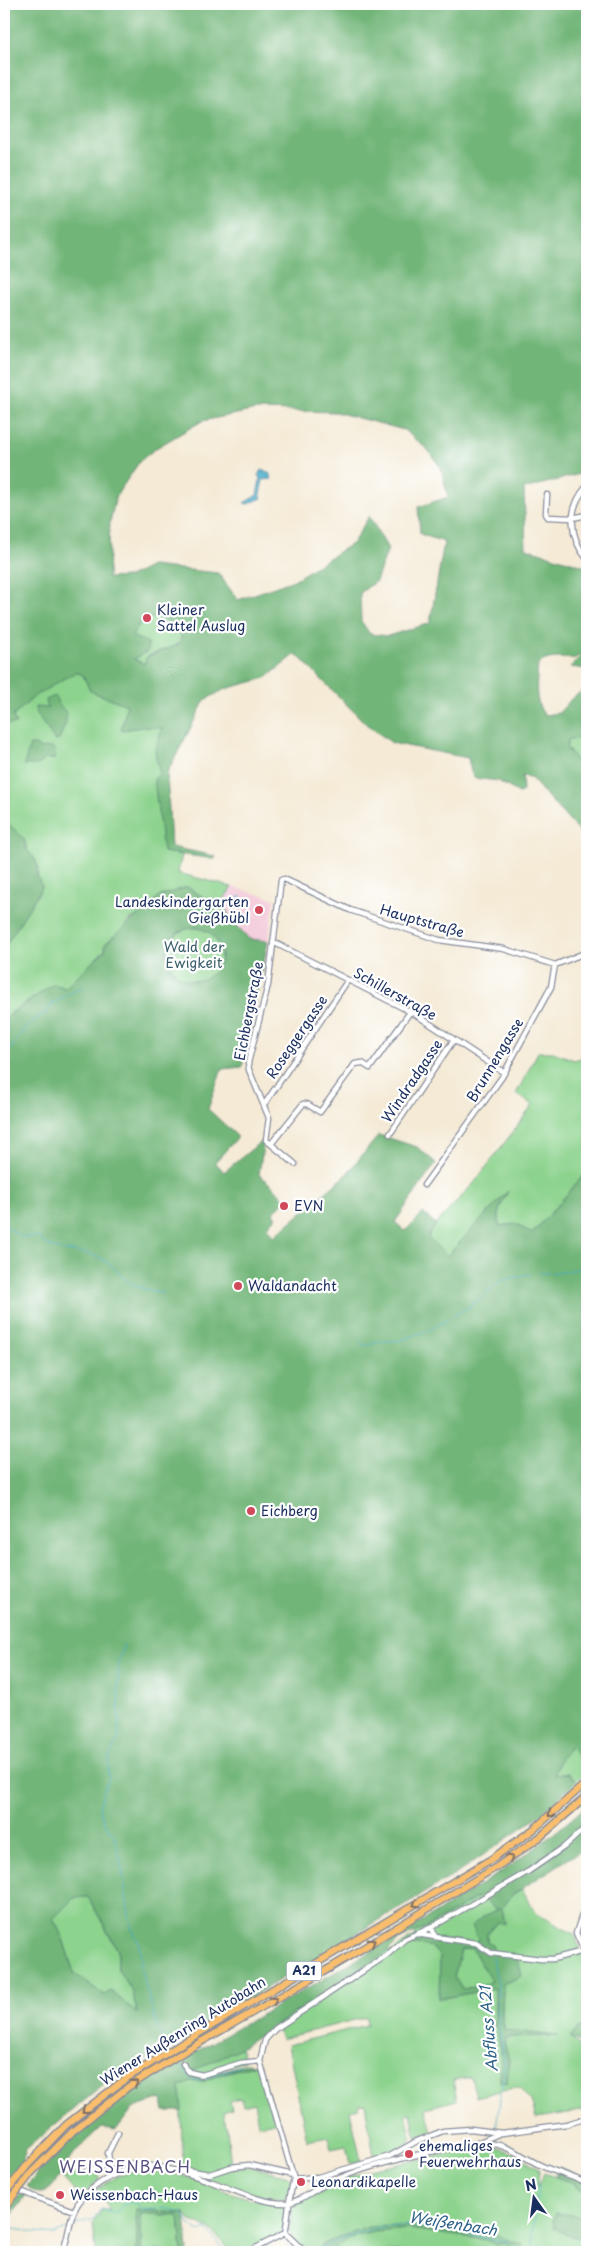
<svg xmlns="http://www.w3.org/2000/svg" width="591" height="2256" font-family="'Playpen Sans',sans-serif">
  <rect width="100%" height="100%" fill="#fff"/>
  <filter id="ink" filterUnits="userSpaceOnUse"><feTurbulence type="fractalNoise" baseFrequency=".02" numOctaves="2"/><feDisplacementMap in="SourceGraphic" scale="10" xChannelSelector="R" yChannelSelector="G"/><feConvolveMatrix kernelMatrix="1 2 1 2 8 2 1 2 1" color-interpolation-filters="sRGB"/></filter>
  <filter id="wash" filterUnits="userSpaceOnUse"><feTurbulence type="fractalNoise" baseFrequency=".0096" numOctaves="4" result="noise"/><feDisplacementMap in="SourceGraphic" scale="20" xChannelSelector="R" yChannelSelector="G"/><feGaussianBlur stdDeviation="1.12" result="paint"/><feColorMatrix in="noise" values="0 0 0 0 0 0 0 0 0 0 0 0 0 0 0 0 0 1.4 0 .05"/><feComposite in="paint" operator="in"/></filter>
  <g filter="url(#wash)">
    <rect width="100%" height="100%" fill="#f4ead5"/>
    <path fill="#f4cfdd" d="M232,887L275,899L268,941L249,939L231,919L222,902Z"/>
    <path fill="#8cd38d" stroke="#548176" d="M156,616L171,622L182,635L179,644L148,656L145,664L134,659L132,636L141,621Z
      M76,672L83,675L91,691L127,705L122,730L143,727L162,728L155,752L160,774L163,852L182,855L178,873L232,887L222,902L203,897L187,887L160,896L146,910L130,920L105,950L65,988L54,984L4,1018V948L42,887L37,876L38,866L34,858L27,850L24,839L4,819L5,727L13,716L36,695Z
      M587,738V768L583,767L566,748L569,739Z
      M167 955a27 27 0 1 1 54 0a27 27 0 1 1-54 0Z
      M538,1052H553L574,1060L587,1056V1176L584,1175L532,1234L517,1224L499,1226V1210L507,1193L447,1256L428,1237L436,1224L475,1182L533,1105L516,1094Z
      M571,1746L587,1769L577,1781L568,1773L554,1776L560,1758Z
      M522,1889L537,1914L574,1934L587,1964V2015L583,2025L570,2037C591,2050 587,2086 587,2110L536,2118L531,2101L519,2088C504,2088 491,2094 476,2097L471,2077L453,2080L457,2100L426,2108L432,2132L416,2138L411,2113L406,2114L412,2140L401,2148L374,2156L365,2104L359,2105V2108L350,2110L361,2161L350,2164L346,2146L331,2149L328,2137L307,2141L288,2045L367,2025L366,2017L281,2039L276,2025L387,1952L394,1951L403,1944L430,1946L440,1956L439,1999L495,1988V2024L501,2050L500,2082L506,2083L509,2060L504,2042L506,2037L552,2036L505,2030L502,2017L503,1984L494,1953L487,1942V1934L497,1922L505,1923L502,1908L475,1943L416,1936L415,1932L429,1926L482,1895L494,1909L502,1908L513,1894Z
      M88,1897L118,1951V1970L133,1991L137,2014L111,1991L104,1996L74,1973L60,1930L53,1919L74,1898Z
      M472,1948L491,1981L482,1986L462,1989L454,1977L461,1950Z
      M241,2047L244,2061L202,2074H194V2070Z
      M256,2064L259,2065L276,2122L258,2125L254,2102L243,2105L241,2098L230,2101L232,2109L223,2112L227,2129L231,2166L218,2173L231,2168L248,2166L289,2176L292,2180L285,2200C249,2195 218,2179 183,2172L180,2087L193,2081L196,2082Z
      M495,2147L514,2153L539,2168L538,2188L544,2173L574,2183L578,2189L587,2194V2217L556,2213L566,2235L587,2239V2252H308L289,2234L292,2209L295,2204L346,2178L370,2170L451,2153L494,2149Z
      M139,2168L194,2178L228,2192L248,2198L283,2205L287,2208L284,2231L246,2252H232L210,2229L189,2220L185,2214L136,2209L137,2252H96L93,2223L102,2210H110L96,2190L118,2176Z
      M97,2169L99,2180L80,2198L63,2178Z
      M141,2213L179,2216L182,2252H141Z"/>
    <path fill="#71b578" stroke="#46726b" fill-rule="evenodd" d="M4,4H587V472L524,489L526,548L587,567V669L570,667L580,658L578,656L574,659C561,658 549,656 538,664C537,682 533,702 545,715L559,713L573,697L587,689V738L569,739L566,748L583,767L587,768V815L579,832L530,777L522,776L523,791L519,793L498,781L474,778L471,772L468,758L392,743L366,724L296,654L266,678L225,689L205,700L167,773L171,847L215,856V859L163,852L154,779L160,774L155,752L162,728L143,727L121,730L127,705L90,691L83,675L76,672L36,695L13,716L16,724H8L4,730ZM256,410L336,412L404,430L428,450L441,468L448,497L418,507L420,534L444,542L430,623L388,636L370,634L361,621L360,593L376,581L388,549L369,516L353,543L294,580L238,600L218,573L151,566L129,577L108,578L110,522L116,496L140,461L156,448L202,421ZM156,617L171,622L182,636L179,644L147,657L144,664L134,659L148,651V643L132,636L141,621Z
      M55,696L59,705L66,712V723L59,740L55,741C49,729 37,720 35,707L48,708L46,700Z
      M30,745H36L41,749L52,747L55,751L54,760L45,758L43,762L38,765H24Z
      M4,819L24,839L27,850L34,858L38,867L37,876L42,887L4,948Z
      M187,887L203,897L222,902L231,919L249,939L268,941L242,1067L222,1069L208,1109L238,1137L215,1162L224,1172L264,1139L259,1175L275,1188L285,1200L273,1213L276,1217L268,1227L274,1236L344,1177L379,1135L417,1147L436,1163L395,1222L405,1231L423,1213L436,1224L428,1237L447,1256L508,1191L499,1210V1226L517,1224L532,1234L584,1175L587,1176V1766L586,1767L571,1746L561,1758L554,1775L568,1773L577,1781L539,1816L459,1872L128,2071L118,2074L71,2111L26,2149L22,2163L7,2182L4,2180V1018L54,984L65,988L105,950V944L160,896ZM196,927C200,929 206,930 210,933C213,935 215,939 217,942C235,971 188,1000 169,964C163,954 170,936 181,931C185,929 191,928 196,927ZM88,1897L118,1950V1970L132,1991L137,2013L111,1991L104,1995L74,1973L60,1930L53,1919L74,1898Z
      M587,1805V1847L513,1894L502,1908L505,1924L497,1922L487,1934V1942L492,1945L494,1953L513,1954L519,1964L522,1976L503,1984L502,2017L505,2030L557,2036L506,2037L504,2042L509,2060L507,2083L500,2082L501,2050L495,2024V1988L439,1999L440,1956L430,1946L403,1944L408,1939L416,1936L475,1943L478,1940L472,1925L486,1915L500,1909H494L482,1895L429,1926L400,1939L387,1952L244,2046L195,2070L193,2076L200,2077L247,2063L256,2064L229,2071L202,2082L193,2081L180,2087L182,2111H164L162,2099L133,2108L116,2130L101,2127C90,2138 76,2149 68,2162C59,2175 48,2207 27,2186C87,2111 173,2064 257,2017C307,1989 357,1959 407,1930C470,1892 533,1855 587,1805ZM472,1948L491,1981L482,1986L462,1989L454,1977L461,1950Z
      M587,2015V2062L580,2042L570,2037L583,2025Z
      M559,2167L587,2179V2194L578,2189L574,2183L555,2176Z
      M21,2193L26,2196L4,2226V2216Z
      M136,2209L185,2214L188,2252H182L179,2216L141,2213V2252H137Z
      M556,2213L587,2217V2239L566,2235L554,2227L553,2218Z
      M425,2225L463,2232H486L522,2245V2252H514L504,2243L496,2245L486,2240L408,2229L374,2232L350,2238L332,2250L319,2251L322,2244L368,2227Z"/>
    <path fill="#47acc6" stroke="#316e92" d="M262,470L269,473L272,479L263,480L260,495L262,498L248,504L244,503L257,495L260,479L258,475Z"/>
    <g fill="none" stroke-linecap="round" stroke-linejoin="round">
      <path stroke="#47acc6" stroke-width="1" d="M238,897H242L241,900
        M4,1059L24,1029L38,1017L47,1012L53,1003L83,986
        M4,1224L21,1237H38C57,1258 79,1247 102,1259C113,1265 119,1275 129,1282C138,1288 153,1291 163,1293
        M540,1273L563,1272L587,1267
        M360,1344L368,1345L383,1341H398L429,1330L469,1307L500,1281L530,1274
        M124,1644L118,1664L119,1737L109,1758L108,1772L109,1778L102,1795L99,1809L105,1823L114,1836L120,1857L131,1927L138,1941L141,1956V1971L158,2028
        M492,1957L498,1984L497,2012L505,2065L496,2128
        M160,2033L168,2046
        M180,2065L190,2079L197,2081L241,2065
        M501,2140L530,2157
        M73,2227L75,2224L94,2219L101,2209L115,2214C122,2205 125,2201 137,2203L142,2210L165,2208L182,2213L190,2225L199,2232L207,2229L225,2252
        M4,2228L54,2234L67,2229
        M532,2248L533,2226L539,2186
        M254,2252L279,2239H283L299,2252
        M321,2252L322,2248C348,2235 383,2224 414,2226C431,2227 449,2231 467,2234C480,2236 496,2243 507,2241L516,2251H522L542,2246L551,2252"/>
    </g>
  </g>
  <g filter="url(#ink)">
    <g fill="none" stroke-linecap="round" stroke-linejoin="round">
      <path stroke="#c9c5bd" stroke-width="4.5" stroke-dasharray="4.5 2" stroke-linecap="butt" d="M171,2044L183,2064"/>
      <g stroke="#888c9a" stroke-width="7">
        <path id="minor" d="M587,486C567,508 569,537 587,559
          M547,495L546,514L548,517L572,518L587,515
          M273,942L415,1014L503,1072
          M264,1105L348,980
          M390,1134L453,1041
          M271,1144L303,1104H307L320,1112L355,1064L362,1063L370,1068L410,1012
          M295,1164L266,1140L269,1118L249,1070L248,1063L268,985L281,880L284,879L350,910L439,940L504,949L555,965L587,952
          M424,1185L502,1077L551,987L555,965
          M432,1927L435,1937L476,1943L491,1953L541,1959H553L587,1950
          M417,1934L435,1937
          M584,1951L576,1933L587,1900
          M183,2064L189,2072L202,2075L241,2063L260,2061
          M118,2133L108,2153L109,2160L113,2164C140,2161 183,2171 209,2181C233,2189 259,2203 285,2203C298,2203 311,2192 322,2186C331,2181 341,2178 350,2174C376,2164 468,2140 494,2144C512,2147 526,2159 542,2166C557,2173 573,2176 587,2184
          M475,2144L498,2134
          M87,2170L113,2164
          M185,2170L210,2174L231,2167L249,2165L293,2175
          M294,2179L318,2177L390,2156L417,2141L443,2131L471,2129L502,2133L567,2124L587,2118
          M4,2183L32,2196L74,2211
          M250,2251L285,2233
          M62,2252C69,2239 68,2224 74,2211C83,2189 114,2173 136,2166
          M305,2252L285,2233C289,2215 288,2197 294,2179L260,2061L265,2040L275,2029L387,1955L405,1939L432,1927L529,1871L564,1847L587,1826"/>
      </g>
      <g stroke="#888c9a" stroke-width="9">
        <path id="highway" d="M26,2167L66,2125L124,2080L181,2044L493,1858L534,1829L587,1782
          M32,2172L73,2131L128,2087L185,2051L330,1968L498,1866L540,1837L587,1796"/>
      </g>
      <use href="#minor" stroke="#fff" stroke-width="4.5"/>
      <use href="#highway" stroke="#f9be6d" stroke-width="6"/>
      <g stroke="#888c9a" stroke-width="9" stroke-linecap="butt">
        <path id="highway-bridge" d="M4,2194L26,2167
          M4,2208L32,2172"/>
      </g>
      <use href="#highway-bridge" stroke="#f9be6d" stroke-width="6"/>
    </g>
    <defs><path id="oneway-chevron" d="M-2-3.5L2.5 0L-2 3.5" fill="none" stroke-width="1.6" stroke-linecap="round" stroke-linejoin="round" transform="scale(1.25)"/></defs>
    <g stroke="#7f6f65">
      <use href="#oneway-chevron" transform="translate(551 1814) rotate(141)"/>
      <use href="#oneway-chevron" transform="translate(510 1858) rotate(-35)"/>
      <use href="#oneway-chevron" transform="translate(416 1904) rotate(149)"/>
      <use href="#oneway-chevron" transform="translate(372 1942) rotate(-31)"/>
      <use href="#oneway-chevron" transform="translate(274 2000) rotate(-30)"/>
      <use href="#oneway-chevron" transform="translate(135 2083) rotate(-33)"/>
      <use href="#oneway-chevron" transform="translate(85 2110) rotate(141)"/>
    </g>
  </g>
  <g fill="#d1495b" stroke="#fff" stroke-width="2">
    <circle cx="147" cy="618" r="5"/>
    <circle cx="259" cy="910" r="5"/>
    <circle cx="284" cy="1206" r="5"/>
    <circle cx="238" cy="1286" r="5"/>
    <circle cx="251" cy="1511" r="5"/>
    <circle cx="409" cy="2154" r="5"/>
    <circle cx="301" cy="2182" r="5"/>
    <circle cx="60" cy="2195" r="5"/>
  </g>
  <g text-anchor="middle" stroke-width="4.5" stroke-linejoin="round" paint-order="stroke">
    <rect fill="#fff" stroke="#5f6d8e" stroke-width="1" x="286.5" y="1961.5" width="35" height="19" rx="4"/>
    <g font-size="12" font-weight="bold" fill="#1b2f5e">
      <text x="304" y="1975">A21</text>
    </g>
    <g font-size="14" fill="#1b2f5e" stroke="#fff" text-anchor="start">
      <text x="157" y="615">Kleiner<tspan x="157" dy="16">Sattel Auslug</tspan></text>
      <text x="249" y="907" text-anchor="end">Landeskindergarten<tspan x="249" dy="16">Gießhübl</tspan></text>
      <text x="294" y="1211">EVN</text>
      <text x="248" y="1291">Waldandacht</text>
      <text x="261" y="1516">Eichberg</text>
      <text x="419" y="2151">ehemaliges<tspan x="419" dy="16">Feuerwehrhaus</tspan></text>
      <text x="311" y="2187">Leonardikapelle</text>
      <text x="70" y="2200">Weissenbach-Haus</text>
    </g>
    <g font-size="14" fill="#1b2f5e" stroke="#fff">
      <text transform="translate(422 921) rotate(16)" y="5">Hauptstraße</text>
      <text transform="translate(395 994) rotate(29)" y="5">Schillerstraße</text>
      <text transform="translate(249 1011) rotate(-79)" y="5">Eichbergstraße</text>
      <text transform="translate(297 1037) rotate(-56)" y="5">Roseggergasse</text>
      <text transform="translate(495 1060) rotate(-59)" y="5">Brunnengasse</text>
      <text transform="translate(412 1081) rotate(-56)" y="5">Windradgasse</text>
      <text transform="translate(183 2031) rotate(-32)" y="5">Wiener Außenring Autobahn</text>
    </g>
    <g font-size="14" fill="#3d606c" stroke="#fff">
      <text x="194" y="952">Wald der<tspan x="194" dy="16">Ewigkeit</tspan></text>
    </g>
    <g font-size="15" font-style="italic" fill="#2d6188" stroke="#fff">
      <text transform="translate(489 2029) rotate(-95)" y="5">Abfluss A21</text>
      <text transform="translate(453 2224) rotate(9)" y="5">Weißenbach</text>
    </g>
    <g font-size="16" letter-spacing="1" fill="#595280" stroke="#fff">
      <text x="125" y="2173">WEISSENBACH</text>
    </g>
  </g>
  <rect width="591" height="2256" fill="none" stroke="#fff" stroke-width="20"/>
  <g transform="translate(534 2198) rotate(346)" stroke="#ffffff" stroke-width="4" paint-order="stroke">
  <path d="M0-4L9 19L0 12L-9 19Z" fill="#1b2f5e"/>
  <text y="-8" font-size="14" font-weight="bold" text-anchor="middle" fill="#1b2f5e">N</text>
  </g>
</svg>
